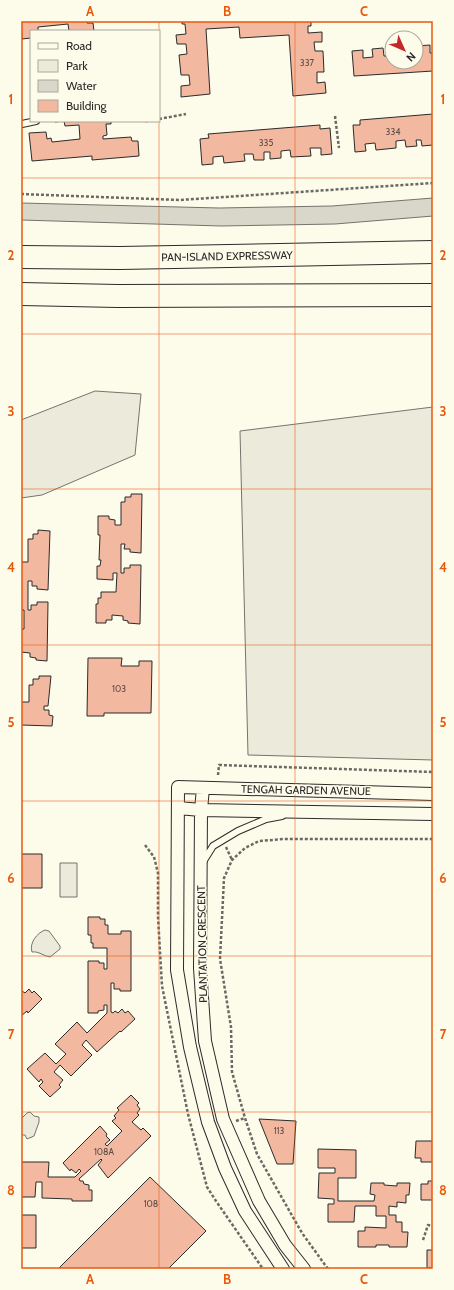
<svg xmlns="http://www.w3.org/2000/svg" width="454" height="1290" font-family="Cabin,sans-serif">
  <rect width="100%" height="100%" fill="#fdfbea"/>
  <path fill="#ecebdb" stroke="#74746e" d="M95,391L141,394L135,455L42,495L21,498V420Z
    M433,407V760L248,755L240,431Z
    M60,863H77V897H60Z
    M45,930L49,931L60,946V949L50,957C43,956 39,951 32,952C29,943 37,933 45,930Z
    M30,1112L34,1116L39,1117V1122L34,1136L27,1139L25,1135H21V1119L27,1113Z"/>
  <path fill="#d8d7c9" stroke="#74746e" d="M433,198V216L335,224L221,226L21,220V203L219,208L332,206Z"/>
  <path fill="#f2b8a0" stroke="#2b2b2b" d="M21,21H90H87V23H93L94,31H69L68,24L38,27V31H31V38L22,39Z
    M182,21H311V26H308V33L322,32V42H314L315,51H323L324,72H317V83L325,82L326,93L293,96L289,35L240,38L239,27L206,29L210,94L181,97V86L190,85L189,75H181L179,55L187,54L186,44H177L176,35L186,34L185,24H182Z
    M430,45V53H433V71L354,76L352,51L363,50V58L373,57L372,49L383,48L384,56H390L389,48H392V62H416V46Z
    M433,114V145L422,146L421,140H416L417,146L406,147L405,140L396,141V148L376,150L375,143L365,144L366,151L355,152L353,125H360V120Z
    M55,121H111V124H106L107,135L103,136V139L131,137L132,141H138L139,156L92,160V156L32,161L29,133L46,132L47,139L51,138L52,142L80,139L79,125L65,126L64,121L55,122Z
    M320,125V129L330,128L332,154L321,155V148H310L311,156L291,157L290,150L281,151V158L270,159V152H264V160H254L253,154H244L245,161L224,163L223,156L213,157V164L202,165L200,139L209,138L208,134Z
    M131,494H142L141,553L130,552V549H124L125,544H121V573H124V568H130V565H141L140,624L128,623V621L123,620V616L112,615V620H106V623H96V604H98V598H101V592H116L117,573H113V580L97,579V566H100L101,560H99L100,535H98V516H109V519L115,520V525H121V502H125V497H131Z
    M38,530L50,531L48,590L37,589V586H32V581H28V610H31V605H37V602H48L47,661L36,660V658L30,657V653L21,652V629H24V610H21V556L22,562H28V539H33V534H38Z
    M88,658H122L121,666H139V661H152L151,713H104V716H87Z
    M39,676H51L48,706H44V710H49V715L53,716L52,726L21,725V702H29V685H33V679H39Z
    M21,854H42V888H21Z
    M88,917H100V919H105V925H108V934H121V931H131V991H120V989H114V983H111V1012L113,1013L115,1011L118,1013L122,1009L125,1013L128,1011L135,1019L121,1032L120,1031L97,1052L86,1040L82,1045L92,1055L71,1076L60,1065L54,1072L63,1080L59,1085L61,1087L50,1097L39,1086L43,1082L41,1079L39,1082L27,1069L45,1053L56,1064L66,1054L55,1044L77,1022L87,1033L107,1013V1005H104V1010L98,1011V1013H88V961H99V963H104V969H107V948H93V943H91V935H88Z
    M29,989L32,993L34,991L42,999L28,1013L27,1011L21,1016V992L22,991L25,993Z
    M131,1095L139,1103L137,1105L140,1109L137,1113L139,1115L132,1122L141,1130L143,1128L151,1136L108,1178L98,1165L102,1160L101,1159L79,1179L80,1181H83L84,1184L89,1185V1190H92V1201H72V1199L42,1198V1182H36L35,1197H21V1162H49L48,1177H75L81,1171L79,1169L76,1173L71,1169L70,1171L63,1163L100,1126L107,1134L106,1136L110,1140L105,1144L107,1146L122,1131L112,1121L116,1118L114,1116L119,1110L117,1108Z
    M259,1119L296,1121L293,1164H277Z
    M416,1141H433V1162H421V1158H415Z
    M318,1149L356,1150V1178H338V1201H374L375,1195L370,1194L371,1183H384V1185L397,1186V1183H410L409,1195H406V1203L397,1202V1207L389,1206V1215H396V1222H402V1232H408L407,1247H389V1245H376V1247H358V1231H365V1227L386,1228V1216H376V1206H355L354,1222H328V1204H334V1199L318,1198L319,1173H335V1168H318Z
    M150,1177L206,1231L168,1269H58Z
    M428,1181H433V1200H421V1184H428Z
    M21,1215H36V1248H21Z
    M427,1250H433V1268H427Z"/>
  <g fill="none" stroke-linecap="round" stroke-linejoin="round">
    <g stroke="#2b2b2b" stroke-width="8">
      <path id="service" d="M22,124L36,121
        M203,862L213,846L238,831L266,819L282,816"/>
    </g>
    <g stroke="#2b2b2b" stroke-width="14">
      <path id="minor" d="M203,788L201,810L200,968L205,1041L223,1119L259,1201L285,1245L304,1269
        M178,808L201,810L433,814
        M283,1269L245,1211L225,1168L208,1122L190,1047L177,970L178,787L433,794"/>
    </g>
    <g stroke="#2b2b2b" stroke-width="24">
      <path id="motorway" d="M21,257L120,258L433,252
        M21,294L118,296L433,295"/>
    </g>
    <path stroke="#6a6964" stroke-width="2.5" stroke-dasharray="3 2" stroke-linecap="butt" d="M335,116L339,148
      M159,119L186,114
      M145,121H148
      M21,194L180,200L433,183
      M218,775L219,765L433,772
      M145,845L154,857L158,873V917L162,986L188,1114L207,1187L216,1201L263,1269
      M226,847L232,860
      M236,1121L245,1118
      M423,1240L428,1225L433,1226
      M328,1269L302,1233L257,1154L245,1118L232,1072L231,1027L220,959L224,878L232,860L245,848L259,841L284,839H433"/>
    <use href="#service" stroke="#fdfbea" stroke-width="6"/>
    <use href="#minor" stroke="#fdfbea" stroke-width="12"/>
    <use href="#motorway" stroke="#fdfbea" stroke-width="22"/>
  </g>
  <path fill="none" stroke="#e8590c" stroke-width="1" stroke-opacity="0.55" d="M159,21V31M295,21V1269M159,121V1269M21,178H433M21,334H433M21,489H433M21,645H433M21,801H433M21,956H433M21,1112H433"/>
  <g text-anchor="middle" stroke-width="3" stroke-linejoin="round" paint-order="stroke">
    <g font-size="9" fill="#5d4e48">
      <text x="307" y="66">337</text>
      <text x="393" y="135">334</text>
      <text x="266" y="146">335</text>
      <text x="119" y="692">103</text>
      <text x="279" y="1134">113</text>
      <text x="104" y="1155">108A</text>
      <text x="151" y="1207">108</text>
    </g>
    <g font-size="11" fill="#2b2b2b" stroke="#fdfbea">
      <text transform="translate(227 256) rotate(-1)" y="4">PAN-ISLAND EXPRESSWAY</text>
      <text transform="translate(306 790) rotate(1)" y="4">TENGAH GARDEN AVENUE</text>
      <text transform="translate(202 944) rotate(-91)" y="4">PLANTATION CRESCENT</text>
    </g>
  </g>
  <rect width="454" height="1290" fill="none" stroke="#fdfbea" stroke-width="44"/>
  <rect x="30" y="30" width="130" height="92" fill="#fdfbea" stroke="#a9a89e"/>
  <rect x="38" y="43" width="20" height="6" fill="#fdfbea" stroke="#a9a89e"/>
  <text x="66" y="50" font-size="12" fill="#2b2b2b">Road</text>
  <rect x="38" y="60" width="20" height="12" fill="#ecebdb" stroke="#a9a89e"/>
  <text x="66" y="70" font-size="12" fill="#2b2b2b">Park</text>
  <rect x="38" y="80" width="20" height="12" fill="#d8d7c9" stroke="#a9a89e"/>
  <text x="66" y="90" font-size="12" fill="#2b2b2b">Water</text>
  <rect x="38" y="100" width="20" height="12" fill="#f2b8a0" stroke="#a9a89e"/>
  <text x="66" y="110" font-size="12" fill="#2b2b2b">Building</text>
  <g transform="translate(404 50) rotate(135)"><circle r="19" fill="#fdfbea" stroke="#a9a89e"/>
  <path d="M0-3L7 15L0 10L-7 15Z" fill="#c62828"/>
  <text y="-6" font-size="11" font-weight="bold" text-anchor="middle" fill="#2b2b2b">N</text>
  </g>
  <rect x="22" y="22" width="410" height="1246" fill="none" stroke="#e8590c" stroke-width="1.5"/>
  <g font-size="13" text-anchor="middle" font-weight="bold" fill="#e8590c">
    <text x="90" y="16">A</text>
    <text x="227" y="16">B</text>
    <text x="364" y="16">C</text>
    <text x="11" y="104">1</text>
    <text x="443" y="104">1</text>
    <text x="11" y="260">2</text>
    <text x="443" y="260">2</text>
    <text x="11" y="416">3</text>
    <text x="443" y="416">3</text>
    <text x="11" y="572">4</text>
    <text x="443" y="572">4</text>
    <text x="11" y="727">5</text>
    <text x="443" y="727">5</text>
    <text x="11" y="883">6</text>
    <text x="443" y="883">6</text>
    <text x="11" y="1039">7</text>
    <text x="443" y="1039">7</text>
    <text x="11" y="1195">8</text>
    <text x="443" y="1195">8</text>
    <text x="90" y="1284">A</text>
    <text x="227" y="1284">B</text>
    <text x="364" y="1284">C</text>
  </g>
</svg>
